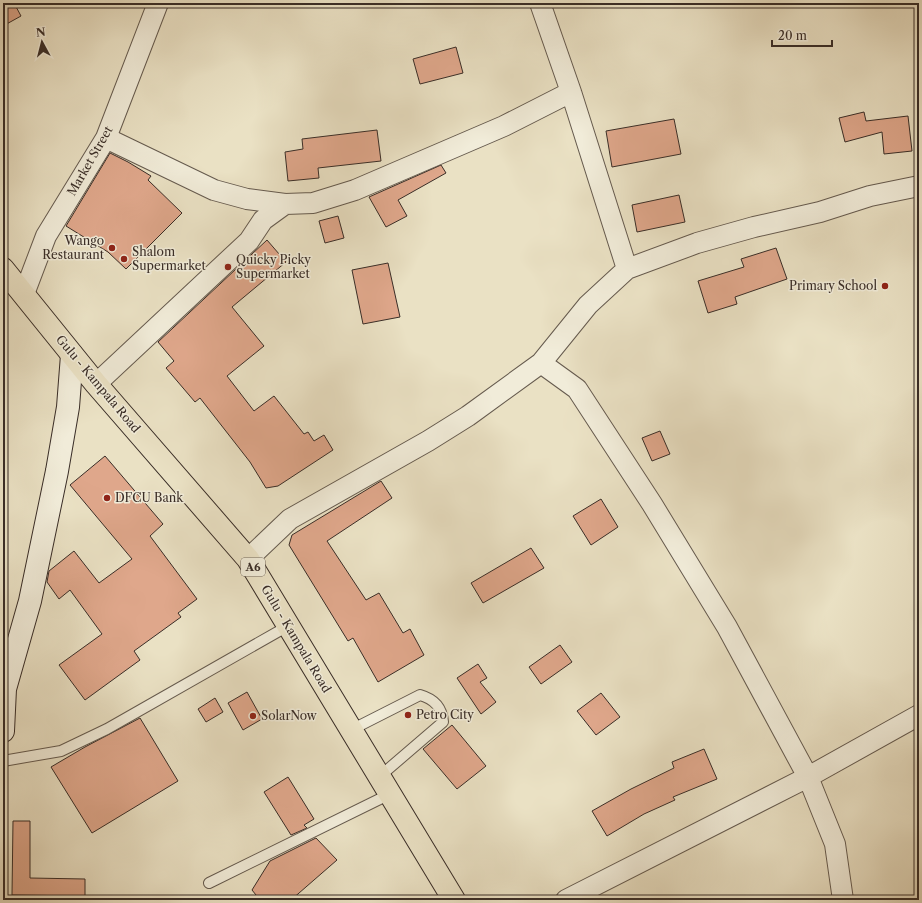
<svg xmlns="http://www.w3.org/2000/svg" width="922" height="903" font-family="'Libre Caslon Text',serif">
  <rect width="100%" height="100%" fill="#eae1c4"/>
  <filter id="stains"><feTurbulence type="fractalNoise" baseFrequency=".005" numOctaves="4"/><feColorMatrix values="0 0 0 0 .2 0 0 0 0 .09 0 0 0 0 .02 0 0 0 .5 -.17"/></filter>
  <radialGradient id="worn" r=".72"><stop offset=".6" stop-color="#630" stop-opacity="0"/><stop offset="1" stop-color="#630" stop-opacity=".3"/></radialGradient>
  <path fill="#dfa78b" stroke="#392d27" d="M3,3H14L21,16L3,26Z
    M456,47L463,73L420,84L413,59Z
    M864,112L866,121L908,116L912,151L884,154L882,132L845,142L839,118Z
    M674,119L681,154L612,167L606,131Z
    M377,130L381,161L318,168L319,178L288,181L285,152L303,149L302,139Z
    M110,153L128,162L151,176L148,180L182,213L126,269L108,252L66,226Z
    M441,165L446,173L398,200L407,216L386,227L369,197Z
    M679,195L685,222L637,232L632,205Z
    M338,216L344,238L325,243L319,221Z
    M267,240L286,262L232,307L264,346L227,376L254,411L274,396L304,434L308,432L314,441L324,435L333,450L278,486L266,488L250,462L200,398L195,402L166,368L174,361L158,342Z
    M776,248L787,279L735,297L737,304L708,313L698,281L744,267L741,259Z
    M388,263L400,317L363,324L352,270Z
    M660,431L670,454L652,461L642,438Z
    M105,456L163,524L150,536L197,599L178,613L181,617L134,651L140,660L85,700L59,665L102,634L70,590L59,599L47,582L49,571L74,551L99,583L132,559L70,485Z
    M381,481L392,498L327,541L366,600L379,593L403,633L410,629L424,655L378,682L353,638L348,641L289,545L292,535Z
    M601,499L618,527L591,545L573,516Z
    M531,548L544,568L483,603L471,583Z
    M560,645L572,662L541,684L529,667Z
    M478,664L487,678L480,682L496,702L481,714L457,678Z
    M247,692L262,719L243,730L228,703Z
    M601,693L620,717L596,735L577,711Z
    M215,698L223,712L206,722L198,709Z
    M140,718L178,781L92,833L51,767L85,747Z
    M452,725L486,766L457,789L423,749Z
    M704,749L717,779L673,797L675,800L644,814L607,836L592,811L631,789L674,768L672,762Z
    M288,777L314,819L304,825L307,828L291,835L264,792Z
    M13,821H30V878L85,879V896L12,895Z
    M316,838L337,860L291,900H260L252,890L270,861Z"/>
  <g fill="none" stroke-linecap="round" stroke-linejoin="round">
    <g stroke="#655a4e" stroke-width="12">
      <path id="lane" d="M351,730L420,695C434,699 442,707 443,722L379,777
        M3,761L61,751L107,729L288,626
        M209,883L390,794"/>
    </g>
    <g stroke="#655a4e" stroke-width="22">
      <path id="street" d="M540,3L571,92L627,269
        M106,138L214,190L247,199L285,204L313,203L355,190L504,126L571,92
        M24,294L46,236L106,138L158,3
        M541,363L577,389L652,504L727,627L808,777L835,844L843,900
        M96,384L249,241L263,220L285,204
        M248,559L290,519L428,441L468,416L541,363L588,305L627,269L697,243L754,227L820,212L870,196L919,186
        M566,900L808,777L919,715"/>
    </g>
    <g stroke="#392d27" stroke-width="24">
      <path id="secondary" d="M3,731L5,689L30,601L57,471L68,407L72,355"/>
    </g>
    <g stroke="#392d27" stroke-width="24">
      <path id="primary" d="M3,269L96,384L248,559L454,900"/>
    </g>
    <use href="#lane" stroke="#f1ecd9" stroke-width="10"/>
    <use href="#street" stroke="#f1ecd9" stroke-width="20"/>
    <use href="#secondary" stroke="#f1ecd9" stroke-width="22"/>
    <use href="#primary" stroke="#eae1c4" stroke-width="22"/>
  </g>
  <g fill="#8f2418" stroke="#f1ecd9" stroke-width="1.5">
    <circle cx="112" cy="248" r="4"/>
    <circle cx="124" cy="259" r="4"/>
    <circle cx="228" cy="267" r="4"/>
    <circle cx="885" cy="286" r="4"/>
    <circle cx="107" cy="498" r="4"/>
    <circle cx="408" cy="715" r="4"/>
    <circle cx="253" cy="716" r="4"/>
  </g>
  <g text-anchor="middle" stroke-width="3" stroke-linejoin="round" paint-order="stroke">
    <rect fill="#f1ecd9" stroke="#70665c" stroke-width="1" x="241" y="558" width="24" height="18" rx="3"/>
    <g font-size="11" font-weight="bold" fill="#392d27">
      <text x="253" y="571">A6</text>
    </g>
    <g font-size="12" fill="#392d27" stroke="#f1ecd9">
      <text transform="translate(90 161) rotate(-60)" y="4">Market Street</text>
      <text transform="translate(98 384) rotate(50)" y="4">Gulu - Kampala Road</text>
      <text transform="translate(296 639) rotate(59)" y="4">Gulu - Kampala Road</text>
    </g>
    <g font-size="12" fill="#392d27" stroke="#f1ecd9" text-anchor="start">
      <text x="104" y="245" text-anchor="end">Wango<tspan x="104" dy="14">Restaurant</tspan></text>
      <text x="132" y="256">Shalom<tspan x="132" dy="14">Supermarket</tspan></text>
      <text x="236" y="264">Quicky Picky<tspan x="236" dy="14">Supermarket</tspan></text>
      <text x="877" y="290" text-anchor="end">Primary School</text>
      <text x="115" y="502">DFCU Bank</text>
      <text x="416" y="719">Petro City</text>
      <text x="261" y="720">SolarNow</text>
    </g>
  </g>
  <rect width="922" height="903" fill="none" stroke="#eae1c4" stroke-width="16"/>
  <rect x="4" y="4" width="914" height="895" fill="none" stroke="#392d27" stroke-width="2"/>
  <rect x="8" y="8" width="906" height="887" fill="none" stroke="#392d27"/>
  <g transform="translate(42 42) rotate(353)" stroke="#f1ecd9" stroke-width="3" paint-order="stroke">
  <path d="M0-3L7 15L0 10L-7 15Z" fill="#392d27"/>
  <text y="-6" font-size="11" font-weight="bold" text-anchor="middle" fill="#392d27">N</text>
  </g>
  <path d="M772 40v6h60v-6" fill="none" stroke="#392d27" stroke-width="2"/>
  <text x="778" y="40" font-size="12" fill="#392d27" stroke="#f1ecd9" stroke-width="3" paint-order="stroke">20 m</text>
  <rect width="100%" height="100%" filter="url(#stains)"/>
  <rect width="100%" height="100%" fill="url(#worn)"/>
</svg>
